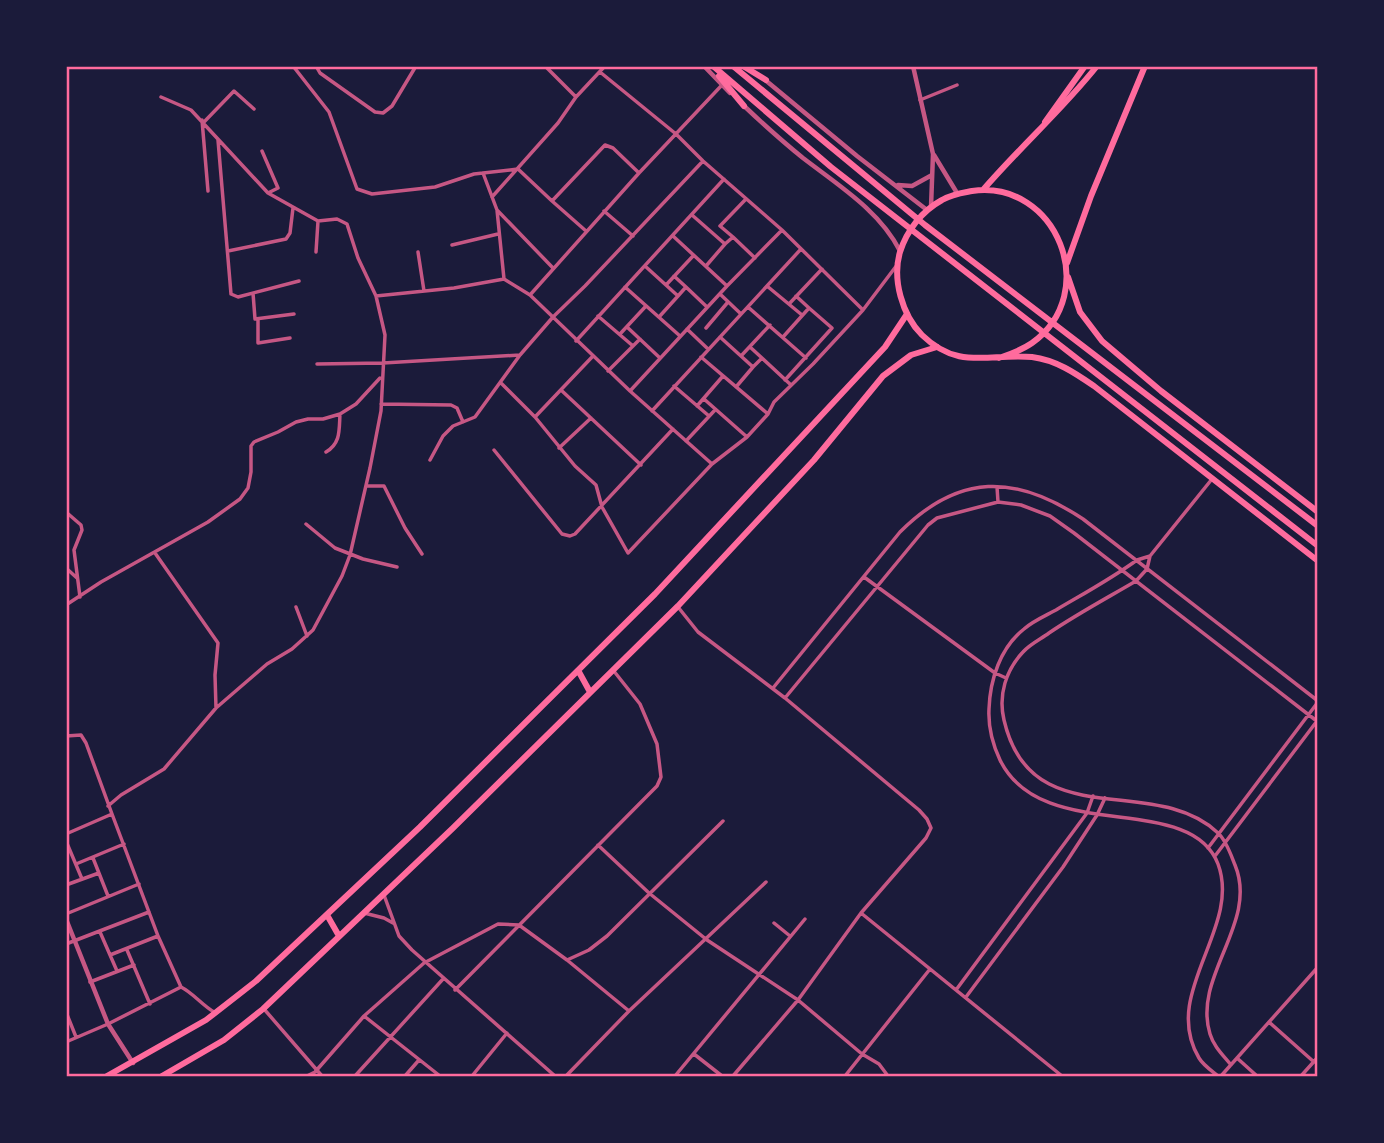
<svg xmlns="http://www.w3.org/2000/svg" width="1384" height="1143" font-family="Overpass,sans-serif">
  <rect width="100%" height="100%" fill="#1b1b3a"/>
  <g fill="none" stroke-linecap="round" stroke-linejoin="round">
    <path stroke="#c65784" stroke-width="3.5" d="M293,66L329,112L357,189L372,194L435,187L474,174L518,169L552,201L605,145L613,148L639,173
      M316,66L320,73L375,112L383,113L392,106L416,66
      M545,66L576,97L605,66
      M600,72L676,134L703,161L782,230L863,310
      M920,100L957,85
      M202,120L208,191
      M204,122L234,91L254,109
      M218,140L231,294L238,297L299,281
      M262,151L278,188L268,193
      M483,173L497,210L504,279L530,295
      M492,197L558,123L576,97
      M552,201L586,231
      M497,210L553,268
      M604,211L633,236
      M692,215L725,244L733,237L755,258
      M673,236L727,286
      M733,237L720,226L746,199
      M452,245L498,234
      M228,251L286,239L290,233L293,208
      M316,252L318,221
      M418,252L424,291
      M645,266L678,296L686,287L707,307
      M706,266L725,244
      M674,276L686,287
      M666,285L693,256
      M767,286L802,315
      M625,287L680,336
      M253,293L255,319L294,314
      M720,294L741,314
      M376,296L454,288L504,279
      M796,296L809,308
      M789,304L822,269
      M748,307L806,358
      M598,316L633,346
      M659,317L678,296
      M258,320V343L290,338
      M627,327L660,358
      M706,328L728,302
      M687,329L708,349
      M620,334L646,306
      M720,337L753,367L762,358L791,385
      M783,337L809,308L832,328L785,380
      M576,341L724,179
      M750,347L762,358
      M741,356L770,325
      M701,357L768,414
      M317,364L383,363L520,355
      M608,371L640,339
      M501,383L535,417L575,466L596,485L602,507L628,553L712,464L747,437L768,414L774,402L813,364L863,310L897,265
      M674,386L709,416
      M736,387L753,367
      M561,390L641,465
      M630,391L727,286L782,230
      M704,399L747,437
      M381,404L451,405L457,408L463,422
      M697,406L723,376
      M652,411L801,249
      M535,417L593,356
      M686,441L715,410
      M559,448L591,418
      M494,450L562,534L570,536L575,534L673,429
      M326,452C341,443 339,430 340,414
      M430,460L443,436L453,426L475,417L520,355L553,317L585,286L703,161
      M712,464L630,391L530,295L639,173L722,85
      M1212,479L1150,556L1147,569L1136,581C1107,598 1077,614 1049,633C1041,639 1030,644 1023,652C1006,670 998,695 1004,720C1031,837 1154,772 1218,833C1226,840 1231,855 1235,865C1259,923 1192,976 1210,1034C1214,1047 1223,1055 1231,1065
      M367,486H384L405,528L422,554
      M997,487L998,502
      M66,512L81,525L82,530L74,550L80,597
      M306,524L335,548L363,559L397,567
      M155,553L218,643L215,675L216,708
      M1150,556L1137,560C1111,579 1083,594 1056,610C1045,616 1033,621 1024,629C1000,648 990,680 989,709C988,728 992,743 1000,760C1042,846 1190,790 1218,864C1242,928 1160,993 1199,1058C1203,1065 1212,1071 1218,1076
      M66,568L77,578
      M864,577L995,673L1006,678
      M66,605L101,582L208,522L240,499L248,488L251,472V446L254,442L278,432L296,422L308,419H323L340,414L356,404L380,378
      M296,607L307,636
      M678,607L698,632L785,698L919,810L927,819L931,828L926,838L861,913L798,1000L733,1076
      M773,688L900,532C959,473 1015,474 1083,519L1318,701
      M785,698L928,525L937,518L998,502L1021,505L1050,516L1074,533L1318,722
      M66,736L81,735L86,743L112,814
      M108,806L121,795L164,769L216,708L267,664L292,649L313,630L342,576L350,555L370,468L381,411L385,335L376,296L358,258L347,224L337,219L318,221L268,193L191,110L161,97
      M66,834L112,814L158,936L181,987C193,993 202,1005 214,1012
      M66,841L82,879
      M598,845L649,893L707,940L798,1000L862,1054L879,1064L888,1076
      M1208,848L1318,702
      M1215,856L1317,721
      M93,858L108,896
      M76,864L124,844
      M66,885L99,873
      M384,895L399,936L412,950L555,1076
      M364,913L384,918L393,923
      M861,913L1062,1076
      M66,914L139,884
      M774,923L790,936
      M100,932L117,971
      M66,944L149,912
      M127,950L150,1004
      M110,955L158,936
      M567,960L589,950L607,936L723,821
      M90,982L134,965
      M455,990L657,786L661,777L657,744L640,704L613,670
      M956,990L1087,813L1093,796
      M966,997L1063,867L1097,815L1105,798
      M264,1009L322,1076
      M66,1012L76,1037
      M364,1016L440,1076
      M1269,1022L1314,1062
      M66,1042L108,1024L181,987
      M694,1054L722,1076
      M1237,1058L1257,1076
      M307,1076L315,1072L364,1016L424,963L498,924L519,925L567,960L629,1011
      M355,1076L443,979
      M405,1076L419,1060
      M472,1076L507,1033
      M566,1076L629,1011L766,882
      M675,1076L805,919
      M845,1076L930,969
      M1221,1076L1318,967
      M1301,1076L1318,1057"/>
    <path stroke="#c65784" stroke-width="4.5" d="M704,66L730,93
      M913,66L933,154L931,207
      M764,79L857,156L927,210
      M742,104C762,123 782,141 803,158C838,185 880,211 900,251
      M934,155L957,193
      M898,185L912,186L932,175
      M66,919L108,1024L133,1063"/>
    <path stroke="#ff6b9d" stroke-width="6" d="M1045,122L1085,66
      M579,672L590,692
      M327,915L339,936
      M107,1076L206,1020L256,981L420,827L655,594L885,347L907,314
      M162,1076L224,1040L263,1009L453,828L678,606L814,460L883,376L911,355L937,347"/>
    <path stroke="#ff6b9d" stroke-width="6" d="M713,66L831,167L1318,546
      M733,66L925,225L1318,526
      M743,66L766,80
      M719,76L744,106
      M983,190C1020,147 1062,110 1097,66
      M1067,263L1091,196L1145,66
      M1068,277L1080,312L1102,341L1161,391L1318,512
      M999,358C1011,354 1022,350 1032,343C1102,293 1057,179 972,191C961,193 952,194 942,200C922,211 907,230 900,252C892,279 902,315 922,335C959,371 989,353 1032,357C1056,360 1075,373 1094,386L1318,561"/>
  </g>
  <rect width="1384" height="1143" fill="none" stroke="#1b1b3a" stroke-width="136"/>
  <rect x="68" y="68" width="1248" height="1007" fill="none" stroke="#ff6b9d" stroke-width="2.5"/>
</svg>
